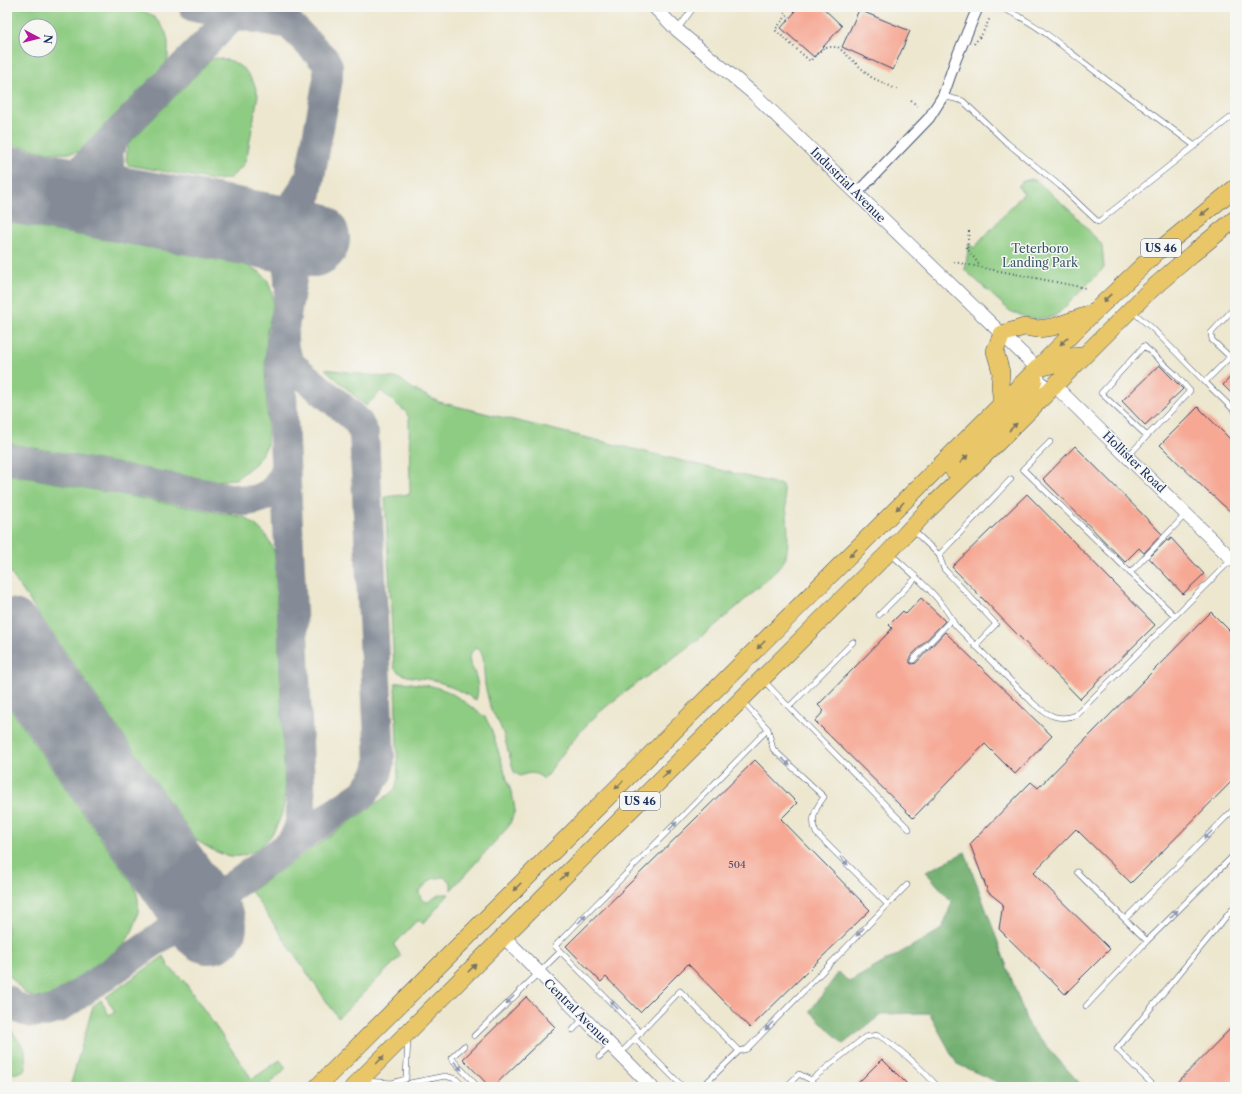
<svg xmlns="http://www.w3.org/2000/svg" width="1242" height="1094" font-family="'Libre Caslon Text',serif">
  <rect width="100%" height="100%" fill="#f6f6f2"/>
  <filter id="ink" filterUnits="userSpaceOnUse"><feTurbulence type="fractalNoise" baseFrequency=".025" numOctaves="2"/><feDisplacementMap in="SourceGraphic" scale="8" xChannelSelector="R" yChannelSelector="G"/><feConvolveMatrix kernelMatrix="1 2 1 2 8 2 1 2 1" color-interpolation-filters="sRGB"/></filter>
  <filter id="wash" filterUnits="userSpaceOnUse"><feTurbulence type="fractalNoise" baseFrequency=".012" numOctaves="4" result="noise"/><feDisplacementMap in="SourceGraphic" scale="16" xChannelSelector="R" yChannelSelector="G"/><feGaussianBlur stdDeviation="0.9" result="paint"/><feColorMatrix in="noise" values="0 0 0 0 0 0 0 0 0 0 0 0 0 0 0 0 0 1.4 0 .05"/><feComposite in="paint" operator="in"/></filter>
  <g filter="url(#wash)">
    <rect width="100%" height="100%" fill="#ede7cf"/>
    <path fill="#8fcc83" stroke="#557e70" fill-rule="evenodd" d="M7,7H119L143,11L150,14L155,18L161,25L166,33L168,42V58L165,65L161,72L92,143C87,146 82,151 76,152C56,157 27,147 7,144ZM26,26H50V50H26Z
      M217,58L232,61L245,70L254,83L258,95L248,151L245,162L240,169L229,179L214,180L128,165L126,159L128,144L209,62L212,59Z
      M1031,179L1037,181L1074,214L1102,245L1104,268L1059,313L1052,317L1037,319L1028,318L1010,311L965,270L969,244L974,248L1024,193L1019,188V185L1023,181Z
      M7,222L244,264L260,272L268,281L273,296V307L267,332L265,366L268,431L267,446L255,464L236,479L213,481L7,443Z
      M325,369L400,379L413,389L439,402L782,485C787,502 790,539 786,557C784,562 780,566 777,570C744,601 710,632 673,658C648,676 623,692 600,712C578,731 561,756 544,779C536,772 529,772 520,776L514,772L503,733L499,723L491,710L485,685L483,658L480,650L476,648C464,658 471,663 475,674C478,682 479,692 476,700C463,692 448,685 433,680C420,677 403,679 394,668L385,497L410,494L409,418L406,412L381,391L366,406Z
      M7,474L244,517C261,528 268,535 275,554L285,793C284,803 283,814 278,823C271,841 251,859 230,856C218,854 207,847 196,840L7,568Z
      M404,682L432,686L447,691L459,698L485,717L491,728L513,798L515,810L509,826L451,890V883L444,877L432,879L419,891C420,897 421,901 428,902L440,894H449L423,924L418,919L394,945L401,956L338,1018L251,891L388,795L395,789L398,778L395,683Z
      M7,704L134,886C144,905 136,931 122,946C115,953 105,958 97,964C83,974 69,984 54,994C29,1005 20,989 7,971Z
      M164,956L169,967L184,981L252,1079L280,1060L286,1068L267,1087H70L93,1006L101,1000L109,1015L115,1012L106,997Z
      M7,1024L25,1050L26,1070L14,1074L7,1067Z"/>
    <path fill="#73b071" stroke="#477068" d="M965,852L1029,1027L1083,1087H1008L957,1064L929,1013L882,1014L843,1044L810,1011L839,972L849,982L942,929L952,902L926,872Z"/>
    <g fill="none" stroke-linecap="round" stroke-linejoin="round">
      <path stroke="#848b96" stroke-width="30" d="M115,135L108,153L111,172L120,192L146,209
        M19,186L53,183L78,173L235,14
        M243,226C273,219 294,214 306,183
        M247,227C253,229 260,231 264,235C280,246 290,264 289,284
        M283,339L284,351L291,365L351,415L358,422L364,434L380,762L377,774L364,793L290,844
        M7,459L247,501C268,499 282,487 285,466
        M7,1000C22,1015 40,1016 59,1008L198,911L290,844C299,832 301,822 301,807L280,352L299,236L328,79V66L325,60L289,24L194,7"/>
      <path stroke="#848b96" stroke-width="76" d="M7,184L312,239
        M7,636L209,926"/>
    </g>
    <g id="blocks">
      <path fill="#f6a894" d="M790,7H822L842,26L814,57L781,28L795,12Z
        M859,10L910,31L893,70L842,47Z
        M1159,365L1183,389L1145,425L1122,401Z
        M1235,372V397L1223,385Z
        M1198,407L1235,444V516L1210,493V494L1160,445Z
        M1075,446L1162,534L1144,553L1139,548L1125,562L1043,479Z
        M1027,494L1155,625L1080,699L952,567Z
        M1171,538L1204,574L1183,594L1149,558L1167,540L1169,541Z
        M921,598L945,621L910,657V663L912,664L916,663L945,632L1052,736L1015,774L985,744L913,818L815,721L824,711L818,705L889,632L892,628L889,625L903,611L906,614Z
        M1211,612L1235,636V778L1131,883L1076,829L1033,873L1110,949L1065,994L999,929L1003,904L988,892L970,844L1031,782L1038,788Z
        M755,760L797,803L781,819L870,910L750,1028L688,964L640,1012L606,977L601,982L566,946Z
        M526,997L555,1027L493,1087H490L463,1059Z
        M1235,1024V1087H1173Z
        M882,1059L910,1087H854Z"/>
    </g>
  </g>
  <g filter="url(#ink)">
    <use href="#blocks" fill-opacity="0" stroke="#3a4b6f" stroke-width="1"/>
    <g fill="none" stroke-linecap="round" stroke-linejoin="round">
      <g stroke="#3a4b6f" stroke-width="6">
        <path id="service" d="M998,7C1032,19 1059,44 1087,65C1123,93 1159,119 1195,146
          M677,30L694,7
          M943,96L963,101L1006,142L1060,186L1098,222L1235,114
          M1133,312L1152,328L1205,382L1235,352
          M1230,357L1212,340L1211,333L1235,307
          M1205,382L1235,411
          M1050,442L1023,469L1175,616L1232,559
          M1128,456L1190,391L1175,374L1144,346L1101,393L1147,436
          M913,530L939,555L944,569L996,624L975,646
          M891,554C913,575 942,597 955,625L1034,704C1047,715 1059,722 1076,715L1175,616
          M939,555L1011,479
          M1130,573L1186,514
          M879,615L916,578
          M913,660L952,619
          M764,681L789,707L853,642
          M743,702L768,729L773,749L824,797C815,809 810,819 816,833L887,904
          M789,707L909,829
          M1077,872L1147,941
          M1125,919L1235,808
          M1086,1006L1147,941L1235,854
          M573,1030L583,1019
          M641,1033L555,946L768,729
          M474,1036L560,952
          M635,1039L683,1087
          M464,1046L451,1058L478,1087
          M620,1054L680,991L739,1051
          M599,1057L611,1046
          M406,1079L408,1038
          M811,1080L865,1037L878,1035C901,1049 920,1067 938,1087
          M366,1081L392,1083L406,1079
          M410,1083L445,1076L456,1079L464,1087
          M702,1087L739,1051L747,1049L907,885
          M786,1087L799,1074L811,1080L813,1087
          M1155,1087L1117,1049L1235,906"/>
      </g>
      <g stroke="#3a4b6f" stroke-width="12">
        <path id="minor" d="M857,193L929,118L943,96L956,59L978,7"/>
      </g>
      <g stroke="#3a4b6f" stroke-width="14">
        <path id="tertiary" d="M654,7L677,30L754,94L1037,368L1038,379L1046,388L1055,386L1235,562
          M503,936L652,1087"/>
      </g>
      <g stroke="#3a4b6f" stroke-width="18">
        <path id="trunk" d="M1039,368L1052,365L1061,362L1066,357L1084,356
          M1002,404L1000,386L1001,372L995,351L1002,334L1024,327L1038,329L1053,327L1088,315
          M953,470L1023,400L1032,385L1034,380
          M317,1087L1092,314L1157,252L1235,188
          M353,1087L889,552L925,513L997,443L1146,294L1192,254L1235,219"/>
      </g>
      <path stroke="#3a4b6f" stroke-width="2" stroke-dasharray="1 3" stroke-linecap="butt" d="M784,7L781,10L787,15L775,30L810,61L824,47H838L871,77L898,90
        M974,44L982,34L990,18
        M911,100L919,108
        M969,231L967,248L980,266
        M954,262L1086,288"/>
      <use href="#service" stroke="#fff" stroke-width="5"/>
      <use href="#minor" stroke="#fff" stroke-width="10"/>
      <use href="#tertiary" stroke="#fff" stroke-width="13"/>
      <use href="#trunk" stroke="#e9c769" stroke-width="17"/>
    </g>
    <defs><path id="oneway-solid" d="M-6-.8H1V-3.2L6.5 0L1 3.2V.8H-6Z"/></defs>
    <g fill="#787363">
      <use href="#oneway-solid" transform="translate(1205 212) rotate(141)"/>
      <use href="#oneway-solid" transform="translate(1107 298) rotate(136)"/>
      <use href="#oneway-solid" transform="translate(1064 341) rotate(135)"/>
      <use href="#oneway-solid" transform="translate(1013 427) rotate(-45)"/>
      <use href="#oneway-solid" transform="translate(964 459) rotate(-45)"/>
      <use href="#oneway-solid" transform="translate(900 506) rotate(135)"/>
      <use href="#oneway-solid" transform="translate(853 553) rotate(135)"/>
      <use href="#oneway-solid" transform="translate(761 645) rotate(135)"/>
      <use href="#oneway-solid" transform="translate(666 774) rotate(-45)"/>
      <use href="#oneway-solid" transform="translate(619 785) rotate(135)"/>
      <use href="#oneway-solid" transform="translate(564 876) rotate(-45)"/>
      <use href="#oneway-solid" transform="translate(517 887) rotate(135)"/>
      <use href="#oneway-solid" transform="translate(472 968) rotate(-45)"/>
      <use href="#oneway-solid" transform="translate(380 1060) rotate(-45)"/>
    </g>
    <g fill="#8d97ae">
      <use href="#oneway-solid" transform="translate(786 762) rotate(43)"/>
      <use href="#oneway-solid" transform="translate(673 826) rotate(-46)"/>
      <use href="#oneway-solid" transform="translate(1208 835) rotate(135)"/>
      <use href="#oneway-solid" transform="translate(844 861) rotate(45)"/>
      <use href="#oneway-solid" transform="translate(1174 914) rotate(-45)"/>
      <use href="#oneway-solid" transform="translate(582 919) rotate(-46)"/>
      <use href="#oneway-solid" transform="translate(860 932) rotate(134)"/>
      <use href="#oneway-solid" transform="translate(510 1000) rotate(135)"/>
      <use href="#oneway-solid" transform="translate(614 1005) rotate(-135)"/>
      <use href="#oneway-solid" transform="translate(769 1026) rotate(134)"/>
      <use href="#oneway-solid" transform="translate(458 1066) rotate(47)"/>
    </g>
  </g>
  <g text-anchor="middle" stroke-width="3" stroke-linejoin="round" paint-order="stroke">
    <g font-size="10" fill="#524d6c">
      <text x="737" y="868">504</text>
    </g>
    <g fill="#f6f6f2" stroke="#5d6b8a" stroke-width="1">
      <rect x="1141" y="239" width="40" height="18" rx="3"/>
      <rect x="620" y="792" width="40" height="18" rx="3"/>
    </g>
    <g font-size="11" font-weight="bold" fill="#1b2f5e">
      <text x="1161" y="252">US 46</text>
      <text x="640" y="805">US 46</text>
    </g>
    <g font-size="12" fill="#1b2f5e" stroke="#f6f6f2">
      <text transform="translate(848 185) rotate(45)" y="4">Industrial Avenue</text>
      <text transform="translate(1134 462) rotate(44)" y="4">Hollister Road</text>
      <text transform="translate(577 1012) rotate(45)" y="4">Central Avenue</text>
    </g>
    <g font-size="12" fill="#385667" stroke="#f6f6f2">
      <text x="1040" y="253">Teterboro<tspan x="1040" dy="14">Landing Park</tspan></text>
    </g>
  </g>
  <rect width="1242" height="1094" fill="none" stroke="#f6f6f2" stroke-width="24"/>
  <g transform="translate(38 38) rotate(97)"><circle r="19" fill="#f6f6f2" stroke="#9ea6b7"/>
  <path d="M0-3L7 15L0 10L-7 15Z" fill="#b5179e"/>
  <text y="-6" font-size="11" font-weight="bold" text-anchor="middle" fill="#1b2f5e">N</text>
  </g>
</svg>
